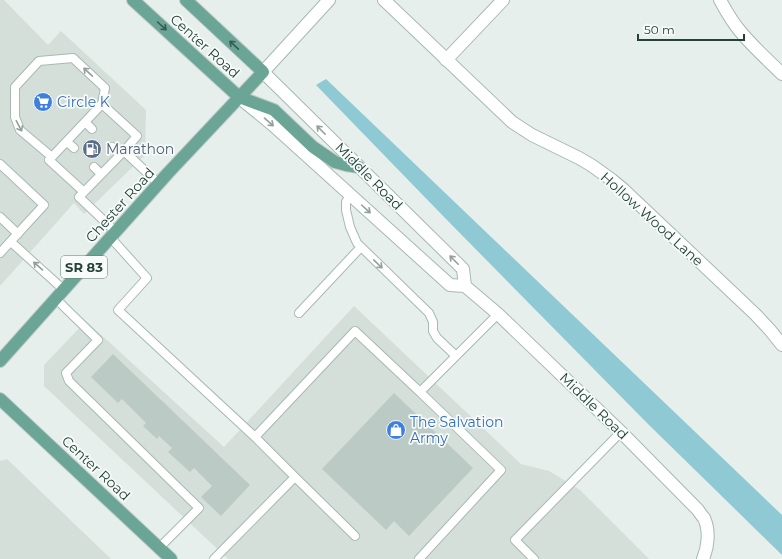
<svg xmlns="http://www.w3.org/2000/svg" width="782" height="559" font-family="Montserrat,sans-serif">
  <rect width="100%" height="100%" fill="#e6efeb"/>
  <path fill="#d4dfda" d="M0,0H4L48,45L61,31L146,110L145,155L84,214L74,203L0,286Z
    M354,306L521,464L549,471L580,490L649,559H228L44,386V365L86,321L224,447Z
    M7,459L111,559H0V461Z"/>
  <path fill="#8ec9d4" d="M326,79L782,515V555L648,424L446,219L316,85Z"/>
  <path fill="#bbcac4" d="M113,354L250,485L221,516L201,497L212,486L194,468L190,472L168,452L172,448L159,436L157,439L143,426L146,423L122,399L118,403L91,377Z
    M394,393L473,468L409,536L394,521L386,530L322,469Z"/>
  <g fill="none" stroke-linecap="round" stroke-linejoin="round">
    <g stroke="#a8b8b2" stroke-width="10">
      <path id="service" d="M85,122L92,129
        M67,142L74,148
        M112,147L120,155
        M52,157L20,130L15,117V87L39,61L73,58L105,88L102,104
        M0,164L44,205L0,253
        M94,167L101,174
        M84,192L49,160L102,104L137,136L124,151
        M350,195L346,202V210L350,227L357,243L429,313L433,322V331L437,338L456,356
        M0,217L18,234
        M116,232L79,197L124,151L159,184
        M111,238L147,278L118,310L255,437
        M11,242L64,290
        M56,299L98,340L66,373L69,381L199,508L159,548
        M299,313L361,247
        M295,477L355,536
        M214,559L295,477L255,437L355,331L420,392
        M419,559L501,470L420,392L498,314
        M534,559L515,540L621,432"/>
    </g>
    <g stroke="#a8b8b2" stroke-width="14">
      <path id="minor" d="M384,0L512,122L532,135L579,158L591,165L612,180L624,190L755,314L770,330L782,345
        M720,0C726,11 732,22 740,31C753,47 768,60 782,74
        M446,60L503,0
        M240,98L273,125L450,285L465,286L463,269L263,72
        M465,286L498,314L621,432L698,510C700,513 702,516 704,518C710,531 708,547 703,559"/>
    </g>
    <g stroke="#a8b8b2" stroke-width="14">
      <path id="tertiary" d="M263,72L329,0"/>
    </g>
    <g stroke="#c2cac8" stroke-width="14">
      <path id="primary" d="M133,0L239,97L274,110L313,147L335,162L346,165L359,167
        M0,361L168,173L263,72L186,0
        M0,399L171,559"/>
    </g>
    <use href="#service" stroke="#fff" stroke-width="8"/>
    <use href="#minor" stroke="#fff" stroke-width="12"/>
    <use href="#tertiary" stroke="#fff" stroke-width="12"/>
    <use href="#primary" stroke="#6aa596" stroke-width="12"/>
  </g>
  <defs><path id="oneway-shaft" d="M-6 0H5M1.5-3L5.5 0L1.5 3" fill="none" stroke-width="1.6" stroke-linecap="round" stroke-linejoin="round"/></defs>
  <g stroke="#365b51">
    <use href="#oneway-shaft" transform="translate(162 26) rotate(42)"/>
    <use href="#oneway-shaft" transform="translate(234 45) rotate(-137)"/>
  </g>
  <g stroke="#92a09c">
    <use href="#oneway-shaft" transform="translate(88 72) rotate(-137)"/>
    <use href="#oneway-shaft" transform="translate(269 122) rotate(41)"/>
    <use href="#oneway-shaft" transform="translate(19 126) rotate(62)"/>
    <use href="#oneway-shaft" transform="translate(321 130) rotate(-135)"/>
    <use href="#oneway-shaft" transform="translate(366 209) rotate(42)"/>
    <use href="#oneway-shaft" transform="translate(454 260) rotate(-135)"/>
    <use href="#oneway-shaft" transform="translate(378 264) rotate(44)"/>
    <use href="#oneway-shaft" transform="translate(38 266) rotate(-139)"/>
  </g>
  <defs>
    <g id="supermarket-disc" transform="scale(1)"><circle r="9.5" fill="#3f7fe0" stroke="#f7fbf9"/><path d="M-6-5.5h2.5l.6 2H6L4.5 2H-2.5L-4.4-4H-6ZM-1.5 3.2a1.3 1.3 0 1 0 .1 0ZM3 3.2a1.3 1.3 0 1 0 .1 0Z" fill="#fff"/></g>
    <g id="fuel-disc" transform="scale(1)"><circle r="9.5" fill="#5c6f8a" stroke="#f7fbf9"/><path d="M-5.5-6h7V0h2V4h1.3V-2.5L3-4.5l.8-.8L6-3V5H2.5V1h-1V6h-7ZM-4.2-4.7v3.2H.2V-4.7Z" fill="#fff"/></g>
    <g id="shop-disc" transform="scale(1)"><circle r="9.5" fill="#3f7fe0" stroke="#f7fbf9"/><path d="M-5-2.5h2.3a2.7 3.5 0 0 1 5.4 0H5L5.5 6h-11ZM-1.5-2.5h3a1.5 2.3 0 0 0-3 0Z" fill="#fff"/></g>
  </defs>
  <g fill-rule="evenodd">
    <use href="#supermarket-disc" x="43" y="102"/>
    <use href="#fuel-disc" x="92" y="149"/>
    <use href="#shop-disc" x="396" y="430"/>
  </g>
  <g text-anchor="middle" stroke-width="3.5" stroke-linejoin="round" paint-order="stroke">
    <rect fill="#f7fbf9" stroke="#637a73" stroke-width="1" x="61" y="256" width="46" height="22" rx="3"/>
    <g font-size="13" font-weight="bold" fill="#24423a">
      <text x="84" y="272">SR 83</text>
    </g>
    <g font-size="14" fill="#24423a" stroke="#f7fbf9">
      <text transform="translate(205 46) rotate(42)" y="5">Center Road</text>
      <text transform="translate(369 176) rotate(45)" y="5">Middle Road</text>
      <text transform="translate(120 205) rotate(-48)" y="5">Chester Road</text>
      <text transform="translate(652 219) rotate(42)" y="5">Hollow Wood Lane</text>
      <text transform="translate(594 406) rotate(44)" y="5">Middle Road</text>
      <text transform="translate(96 468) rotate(43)" y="5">Center Road</text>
    </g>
    <g font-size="14" fill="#366cbe" stroke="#f7fbf9" text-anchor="start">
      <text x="57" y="107">Circle K</text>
      <text x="410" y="427">The Salvation<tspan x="410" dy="16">Army</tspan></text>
    </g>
    <g font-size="14" fill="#4e5e75" stroke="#f7fbf9" text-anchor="start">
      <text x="106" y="154">Marathon</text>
    </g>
  </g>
  <path d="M638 34v6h106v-6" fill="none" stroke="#24423a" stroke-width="2"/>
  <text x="644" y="34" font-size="12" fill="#24423a" stroke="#f7fbf9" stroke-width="3" paint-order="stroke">50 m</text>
</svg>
